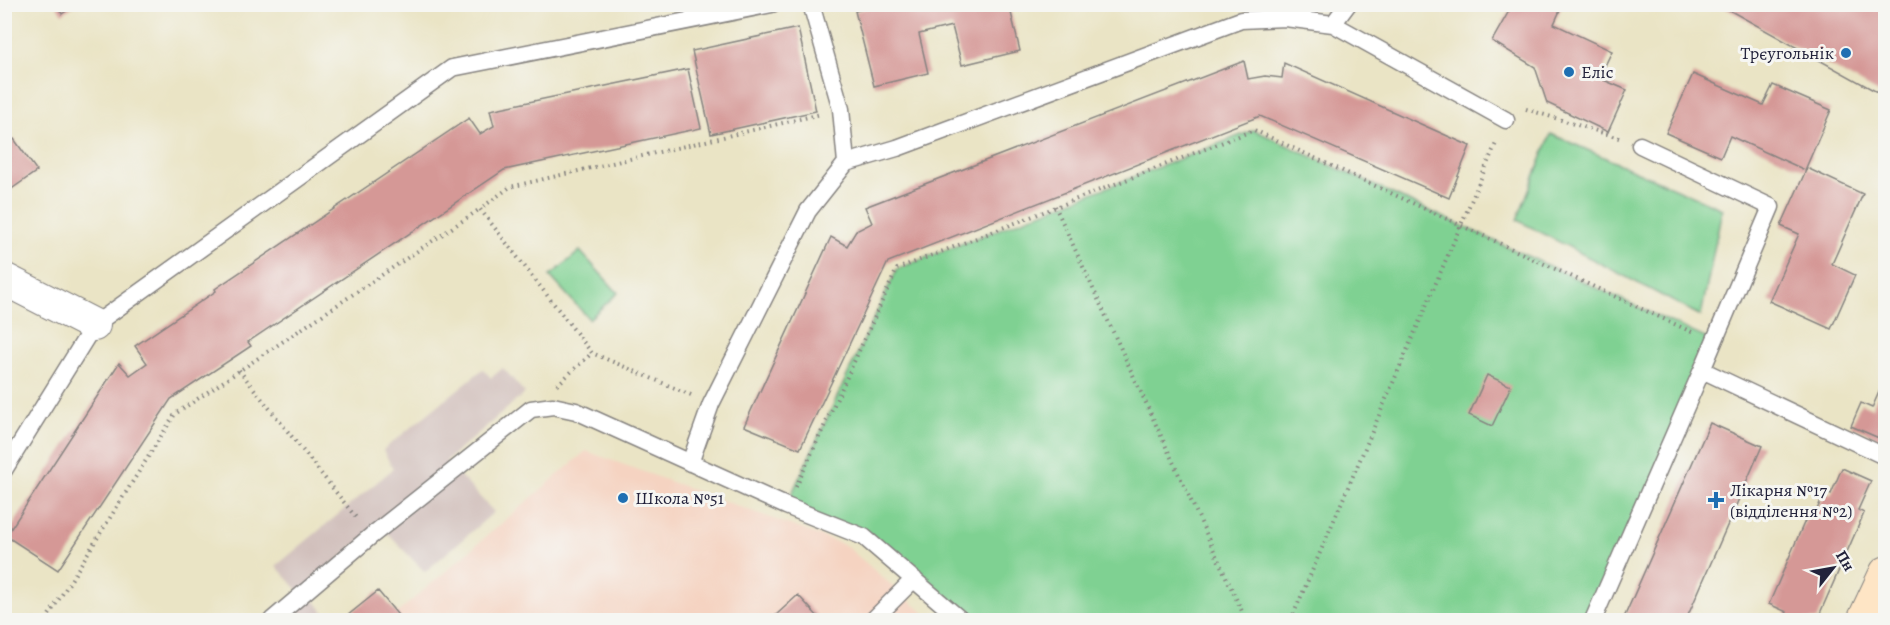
<svg xmlns="http://www.w3.org/2000/svg" width="1890" height="625" font-family="Alegreya,serif">
  <rect width="100%" height="100%" fill="#f6f6f2"/>
  <filter id="ink" filterUnits="userSpaceOnUse"><feTurbulence type="fractalNoise" baseFrequency=".0167" numOctaves="2"/><feDisplacementMap in="SourceGraphic" scale="12" xChannelSelector="R" yChannelSelector="G"/><feConvolveMatrix kernelMatrix="1 2 1 2 8 2 1 2 1" color-interpolation-filters="sRGB"/></filter>
  <filter id="wash" filterUnits="userSpaceOnUse"><feTurbulence type="fractalNoise" baseFrequency=".008" numOctaves="4" result="noise"/><feDisplacementMap in="SourceGraphic" scale="24" xChannelSelector="R" yChannelSelector="G"/><feGaussianBlur stdDeviation="1.35" result="paint"/><feColorMatrix in="noise" values="0 0 0 0 0 0 0 0 0 0 0 0 0 0 0 0 0 1.4 0 .05"/><feComposite in="paint" operator="in"/></filter>
  <g filter="url(#wash)">
    <rect width="100%" height="100%" fill="#eae4c5"/>
    <path fill="#f5d3c1" d="M586,451L845,545L932,620H389Z"/>
    <path fill="#d1c0bc" d="M503,368L525,393L446,461L494,512L425,572L379,525L304,589L331,620H286L308,601L276,566L393,469L383,450L483,369L491,378Z"/>
    <path fill="#7fd192" stroke="#507a66" stroke-width="1.5" d="M1254,130L1714,342L1593,620H961L864,537L786,506L897,269Z
      M1551,134L1722,209L1701,316L1517,220Z
      M580,251L618,293L589,319L550,276Z"/>
    <g id="blocks">
      <path fill="#d59896" d="M56,4H76L62,14Z
        M882,4H1009L1020,51L962,65L952,26L919,34L928,73L874,86L855,11Z
        M1513,4H1563L1554,24L1612,51L1599,78L1627,90L1608,132L1547,103L1535,67L1492,41Z
        M1718,4H1791L1886,9V97Z
        M798,28L816,111L711,134L692,51Z
        M1244,61L1248,79L1265,76L1282,78L1284,63L1470,146L1449,198L1260,116L888,262L800,449L744,426L831,237L847,246L856,231L872,223L865,207Z
        M688,69L701,128L504,170L248,342L251,346L171,399L58,570L6,536L119,363L130,375L147,363L135,346L216,291L215,289L469,118L480,134L494,126L490,110Z
        M1693,74L1763,105L1773,85L1831,110L1805,170L1730,136L1721,157L1666,133Z
        M14,139L37,171L10,190L4,183V146Z
        M1807,168L1863,194L1832,264L1855,275L1831,329L1769,301L1799,234L1781,226Z
        M1487,375L1511,386L1492,426L1469,415Z
        M1886,376V441L1851,426L1861,403L1872,408Z
        M1710,423L1762,446L1686,620H1623Z
        M1842,468L1871,481L1858,510L1864,513L1817,620H1783L1787,612L1769,604L1807,516L1813,519L1825,491L1831,494Z
        M378,591L402,620H342Z
        M798,595L821,620H781L776,615Z"/>
    </g>
  </g>
  <g filter="url(#ink)">
    <use href="#blocks" fill-opacity="0" stroke="#868380" stroke-width="1.5"/>
    <g fill="none" stroke-linecap="round" stroke-linejoin="round">
      <g stroke="#868380" stroke-width="19">
        <path id="service" d="M811,4L841,109L846,163
          M1333,24L1506,120
          M1640,145L1771,207L1702,370
          M690,463L711,404L808,211L846,163L897,148L1241,20L1285,18L1333,24L1348,4
          M4,470L94,325L452,68L772,4
          M272,620L371,536L531,409L553,406L576,411L786,506L864,537L961,620
          M873,620L914,579
          M1593,620L1702,370L1886,457"/>
      </g>
      <g stroke="#868380" stroke-width="34">
        <path id="minor" d="M4,279L94,325"/>
      </g>
      <g stroke="#868380" stroke-width="35">
        <path id="secondary" d="M1864,620L1886,573"/>
      </g>
      <path stroke="#868380" stroke-width="4" stroke-dasharray="1.5 4.5" stroke-linecap="butt" d="M1526,109L1619,138
        M1055,206L1246,620
        M239,370L358,520
        M557,385L592,353
        M691,395L592,353L480,209L510,187L821,114
        M796,487L897,269L1254,130L1694,333
        M46,620L175,414L480,209
        M1291,620L1497,141"/>
      <use href="#service" stroke="#fff" stroke-width="16"/>
      <use href="#minor" stroke="#fff" stroke-width="32"/>
      <use href="#secondary" stroke="#fee5c5" stroke-width="33"/>
    </g>
  </g>
  <g fill="#1f6fb2" stroke="#f6f6f2" stroke-width="2">
    <circle cx="1846" cy="53" r="6"/>
    <circle cx="1569" cy="72" r="6"/>
    <circle cx="623" cy="498" r="6"/>
    <path d="M1713 491h6v6h6v6h-6v6h-6v-6h-6v-6h6z"/>
  </g>
  <g text-anchor="middle" stroke-width="6" stroke-linejoin="round" paint-order="stroke">
    <g font-size="18" fill="#22223b" stroke="#f6f6f2" text-anchor="start">
      <text x="1834" y="59" text-anchor="end">Трєугольнік</text>
      <text x="1581" y="78">Еліс</text>
      <text x="1730" y="496">Лікарня №17<tspan x="1730" dy="21">(відділення №2)</tspan></text>
      <text x="635" y="504">Школа №51</text>
    </g>
  </g>
  <rect width="1890" height="625" fill="none" stroke="#f6f6f2" stroke-width="24"/>
  <g transform="translate(1833 568) rotate(59)" stroke="#f6f6f2" stroke-width="4.5" paint-order="stroke">
  <path d="M0-4.5L10 22L0 15L-10 22Z" fill="#22223b"/>
  <text y="-9" font-size="16" font-weight="bold" text-anchor="middle" fill="#22223b">Пн</text>
  </g>
</svg>
